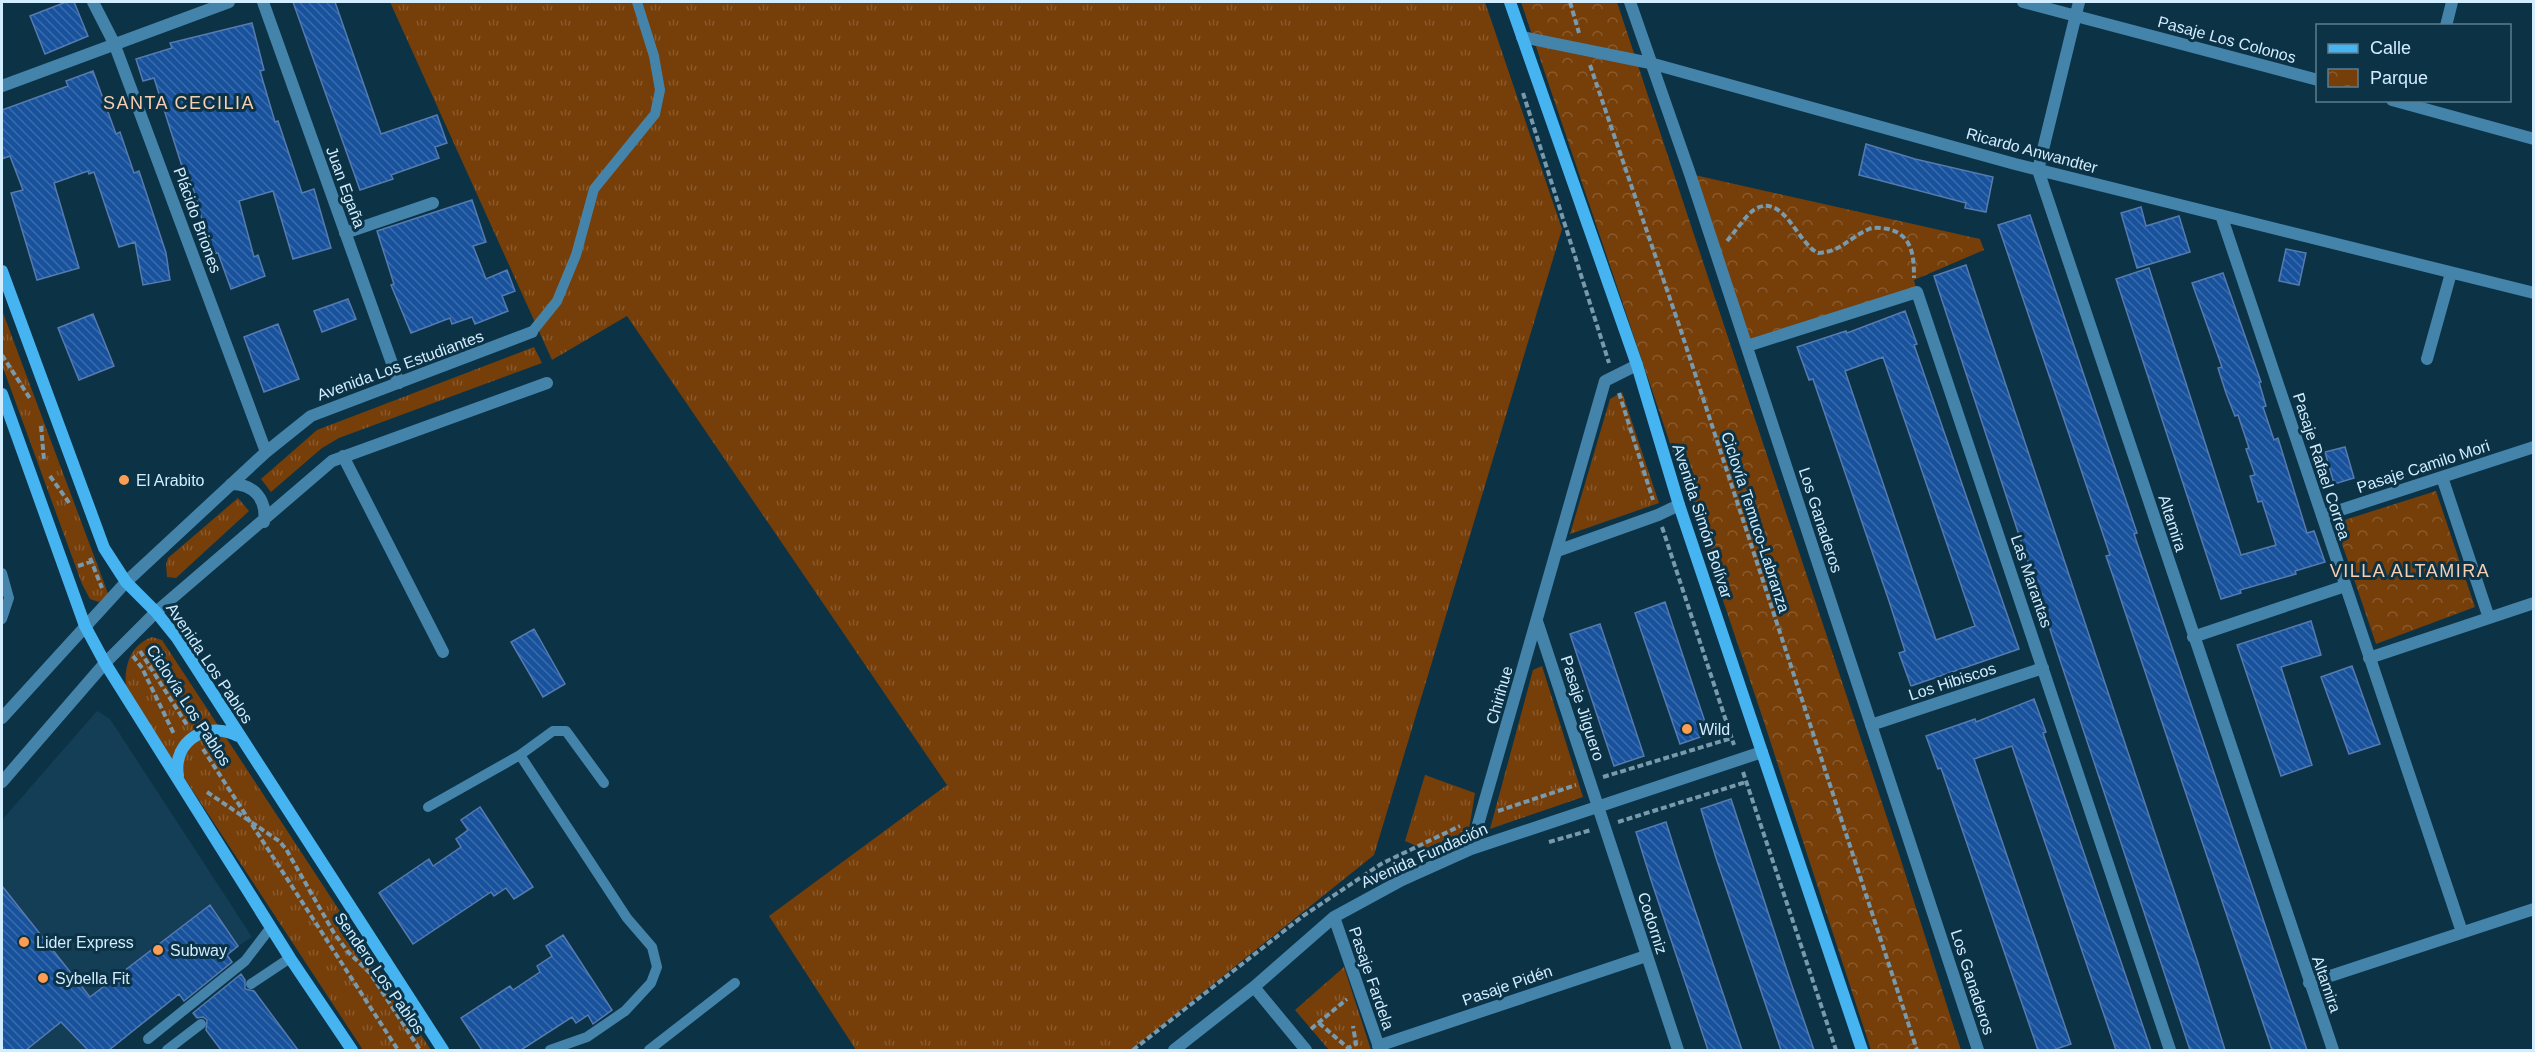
<svg xmlns="http://www.w3.org/2000/svg" width="2535" height="1052" font-family="Helvetica,sans-serif">
  <defs>
    <pattern id="grass-tufts" width="24" height="20" patternUnits="userSpaceOnUse" patternTransform="scale(1.5)"><rect width="24" height="20" fill="#763e09"/><path d="M3 7l-1-3M5 7V3M7 7l1-3M15 17l-1-3M17 17v-4M19 17l1-3" fill="none" stroke="#895a2e"/></pattern>
    <pattern id="park-crowns" width="20" height="18" patternUnits="userSpaceOnUse" patternTransform="scale(1.5)"><rect width="20" height="18" fill="#763e09"/><path d="M2 6a3 3 0 1 1 6 0M12 15a3 3 0 1 1 6 0" fill="none" stroke="#895a2e"/></pattern>
    <pattern id="building-back-hatch" width="6" height="6" patternUnits="userSpaceOnUse" patternTransform="scale(1.5)"><rect width="6" height="6" fill="#19529c"/><path d="M-1 5l2 2M0 0l6 6M5-1l2 2" fill="none" stroke="#3a6bab"/></pattern>
  </defs>
  <rect width="100%" height="100%" fill="#0c3246"/>
  <path fill="#133e55" d="M97,711L110,719L252,937L238,946L109,1050H2V820Z"/>
  <path fill="url(#grass-tufts)" d="M390,2H1485L1562,229L1374,855L1131,1050H856L769,916L947,785L627,316L552,360Z
    M2,310L106,588L108,594L99,602L90,599L82,584L2,365Z
    M534,347L542,363L339,438L322,448L271,492L261,479L317,430Z
    M1622,392L1659,503L1570,534L1610,399Z
    M238,498L249,511L176,578L167,577L166,564L168,558Z
    M152,637L162,640L431,1050H363L126,689C124,667 129,646 152,637Z
    M1542,666L1583,797L1490,829L1533,670Z
    M1425,775L1475,793L1468,836L1437,855L1405,841Z
    M1344,967L1371,1050H1329L1295,1010Z"/>
  <path fill="url(#park-crowns)" d="M1521,2H1617L1900,857L1961,1050H1871L1763,719Z
    M1690,174L1980,239L1984,250L1914,280L1917,292L1747,346Z
    M2436,491L2475,607L2376,644L2335,523Z"/>
  <path fill="url(#building-back-hatch)" stroke="#557bb0" stroke-width="1.5" fill-rule="evenodd" d="M66,2H74L88,36L45,54L30,16Z
    M293,2H335L381,134L437,115L447,143L435,147L439,158L391,175L393,179L360,190Z
    M252,23L264,70L260,71L275,122L278,121L302,193L314,189L331,248L293,259L273,191L239,201L254,257L258,255L265,276L231,289L218,253L212,254L190,178L186,179L154,78L143,81L136,59L172,48L170,43Z
    M93,71L116,134L120,132L134,173L139,171L166,253L170,280L143,285L135,242L119,247L94,172L89,174L88,171L54,183L79,268L37,280L11,193L23,190L10,156L2,159V110L68,86L66,81Z
    M1866,144L1915,159L1993,177L1986,212L1965,208L1966,203L1859,175Z
    M472,200L486,242L473,246L486,279L507,270L515,291L502,296L508,311L475,324L472,317L452,324L450,318L411,333L391,285L394,284L377,231Z
    M2141,207L2146,226L2179,216L2190,252L2137,268L2121,213Z
    M2030,215L2137,533L2134,534L2307,1050H2272L2113,576L2106,556L2110,555L1998,225Z
    M2286,249L2306,253L2299,285L2279,281Z
    M1966,265L2197,960L2225,1050H2190L2061,663L1934,276Z
    M2149,268L2241,555L2276,545L2262,501L2258,502L2250,476L2255,475L2246,449L2249,448L2238,415L2235,416L2226,393L2218,368L2222,367L2192,283L2223,273L2261,382H2259L2266,406L2263,407L2274,440L2278,438L2307,533L2314,531L2325,562L2295,571L2296,574L2240,590L2241,593L2221,599L2116,279Z
    M348,299L356,319L322,332L314,311Z
    M1905,311L1917,344L1914,345L2019,649L1911,686L1899,653L1905,651L1889,601L1813,379L1809,380L1797,347L1846,331L1847,333ZM1883,357L1975,626L1936,640L1845,371Z
    M93,314L114,366L79,380L58,328Z
    M278,324L299,379L264,392L244,337Z
    M2345,447L2354,478L2334,484L2325,452Z
    M1665,602L1709,734L1680,744L1635,613Z
    M2311,621L2321,655L2281,667L2312,765L2281,776L2237,645Z
    M1600,624L1644,756L1614,766L1570,634Z
    M534,629L565,684L543,697L511,642Z
    M2352,666L2380,744L2349,754L2321,677Z
    M2034,699L2046,732L2043,733L2151,1050H2116L2012,746L1974,759L2071,1044L2053,1050H2038L1941,768L1938,769L1926,736L1975,719L1976,722Z
    M1731,799L1791,983L1814,1050H1781L1716,858L1701,809Z
    M480,807L533,887L514,899L506,888L494,896L491,892L413,944L379,893L429,859L433,866L461,847L456,839L468,830L461,820Z
    M1666,822L1679,863L1742,1050H1708L1651,880L1636,832Z
    M2,886L90,997L210,905L238,946L227,955L232,962L184,1001L179,994L109,1050H88L61,1022L26,1050H2Z
    M563,935L612,1010L593,1024L588,1015L576,1023L572,1017L521,1050H482L461,1018L510,986L513,990L540,972L537,966L552,956L546,946Z
    M241,974L245,980V989L254,991L298,1050H221L206,1030L207,1020L203,1017L197,1018L193,1013Z"/>
  <g fill="none" stroke-linecap="round" stroke-linejoin="round">
    <path stroke="#7999ac" stroke-width="4" stroke-dasharray="6 3" stroke-linecap="butt" d="M1570,2L1579,33
      M1590,65L1680,328L1917,1050
      M1523,93L1609,363
      M1727,241C1734,233 1747,214 1755,209C1784,193 1797,243 1818,253C1843,251 1848,238 1869,229C1874,227 1882,228 1888,229C1913,235 1914,257 1914,278
      M2,355L31,400
      M1619,393L1653,500
      M41,426L44,460
      M50,476L70,504
      M1662,527L1734,745
      M90,558L102,588
      M78,566L93,561
      M140,651L187,725
      M133,656L142,668L174,734
      M203,749L398,1050
      M1743,772L1836,1050
      M1603,777L1732,738
      M207,792L279,841L286,849L334,933L348,952L370,973L420,1050
      M1498,811L1576,785
      M1618,822L1746,782
      M1549,842L1591,830
      M1319,1023L1348,1048L1356,1044L1353,1026
      M1311,1029L1347,999
      M1133,1050L1303,916L1381,864L1460,826"/>
    <path stroke="#4484aa" stroke-width="10" d="M532,332L557,301L576,255L594,189L655,114L660,90L654,56L637,2
      M2,573L9,598L2,619
      M520,755L627,918L652,947L657,967L651,983L625,1011L587,1037L550,1050
      M428,807L520,755L553,731H566L604,783
      M251,984L290,958
      M148,1039L245,961L271,927
      M167,1050L201,1024
      M649,1050L735,983"/>
    <path stroke="#4484aa" stroke-width="12" d="M93,2L114,43L266,452
      M263,2L399,383
      M1630,2L1690,174L1978,1050
      M2023,2L2318,80
      M2079,2L2038,170L2333,1050
      M2446,26L2452,2
      M1522,37L1650,63L2015,164L2534,293
      M2,86L229,2
      M2392,100L2534,139
      M2221,215L2462,932
      M345,233L433,203
      M1747,346L1917,292L2170,1050
      M2427,359L2451,273
      M343,456L443,652
      M2442,477L2489,618
      M231,484C254,484 267,499 264,522
      M2322,516L2534,447
      M1557,551L1658,515L1679,505
      M1537,621L1678,1050
      M2193,637L2345,586
      M2369,658L2534,603
      M2,718L126,582L266,452L311,416L532,332
      M1871,725L2043,668
      M2,782L105,663L156,612L332,461L547,383
      M1471,849L1605,381L1637,365
      M1334,917L1380,1050
      M2309,983L2534,909
      M1254,987L1306,1050
      M1378,1046L1646,956
      M1174,1050L1254,987L1334,917L1402,880L1471,849L1762,752"/>
    <path stroke="#46b4f1" stroke-width="12" d="M1510,2L1637,365L1679,505L1862,1050
      M2,271L104,548L126,582L156,612L177,638L443,1050
      M2,394L85,626L105,663L290,958L352,1050
      M178,776C172,740 208,720 238,736"/>
  </g>
  <g fill="#fc9d53" stroke="#0c3246" stroke-width="2">
    <circle cx="124" cy="480" r="6"/>
    <circle cx="1687" cy="729" r="6"/>
    <circle cx="24" cy="942" r="6"/>
    <circle cx="158" cy="950" r="6"/>
    <circle cx="43" cy="978" r="6"/>
  </g>
  <g text-anchor="middle" stroke-width="6" stroke-linejoin="round" paint-order="stroke">
    <g font-size="16" fill="#d2edff" stroke="#0c3246">
      <text transform="translate(2227 39) rotate(15)" y="6">Pasaje Los Colonos</text>
      <text transform="translate(2032 150) rotate(15)" y="6">Ricardo Anwandter</text>
      <text transform="translate(346 187) rotate(70)" y="6">Juan Egaña</text>
      <text transform="translate(198 220) rotate(70)" y="6">Plácido Briones</text>
      <text transform="translate(400 365) rotate(-20)" y="6">Avenida Los Estudiantes</text>
      <text transform="translate(2322 466) rotate(72)" y="6">Pasaje Rafael Correa</text>
      <text transform="translate(2423 466) rotate(-18)" y="6">Pasaje Camilo Mori</text>
      <text transform="translate(1821 520) rotate(72)" y="6">Los Ganaderos</text>
      <text transform="translate(1703 521) rotate(72)" y="6">Avenida Simón Bolívar</text>
      <text transform="translate(1756 522) rotate(72)" y="6">Ciclovía Temuco-Labranza</text>
      <text transform="translate(2173 523) rotate(72)" y="6">Altamira</text>
      <text transform="translate(2032 581) rotate(71)" y="6">Las Marantas</text>
      <text transform="translate(210 663) rotate(56)" y="6">Avenida Los Pablos</text>
      <text transform="translate(1952 681) rotate(-18)" y="6">Los Hibiscos</text>
      <text transform="translate(1499 695) rotate(-74)" y="6">Chirihue</text>
      <text transform="translate(189 705) rotate(57)" y="6">Ciclovía Los Pablos</text>
      <text transform="translate(1583 708) rotate(72)" y="6">Pasaje Jilguero</text>
      <text transform="translate(1424 855) rotate(-24)" y="6">Avenida Fundación</text>
      <text transform="translate(1653 923) rotate(72)" y="6">Codorniz</text>
      <text transform="translate(380 973) rotate(55)" y="6">Sendero Los Pablos</text>
      <text transform="translate(1372 978) rotate(71)" y="6">Pasaje Fardela</text>
      <text transform="translate(1973 982) rotate(72)" y="6">Los Ganaderos</text>
      <text transform="translate(2327 984) rotate(71)" y="6">Altamira</text>
      <text transform="translate(1507 985) rotate(-19)" y="6">Pasaje Pidén</text>
    </g>
    <g font-size="16" fill="#d2edff" stroke="#0c3246" text-anchor="start">
      <text x="136" y="486">El Arabito</text>
      <text x="1699" y="735">Wild</text>
      <text x="36" y="948">Lider Express</text>
      <text x="170" y="956">Subway</text>
      <text x="55" y="984">Sybella Fit</text>
    </g>
    <g font-size="18" letter-spacing="1.5" fill="#f8cfb3" stroke="#0c3246">
      <text x="179" y="109">SANTA CECILIA</text>
      <text x="2410" y="577">VILLA ALTAMIRA</text>
    </g>
  </g>
  <rect width="2535" height="1052" fill="none" stroke="#d2edff" stroke-width="6"/>
  <rect x="2316" y="24" width="195" height="78" fill="#0c3246" stroke="#5b7d90" stroke-width="1.5"/>
  <rect x="2328" y="44" width="30" height="9" fill="#46b4f1" stroke="#5b7d90" stroke-width="1.5"/>
  <text x="2370" y="54" font-size="18" fill="#d2edff">Calle</text>
  <rect x="2328" y="69" width="30" height="18" fill="url(#park-crowns)" stroke="#5b7d90" stroke-width="1.5"/>
  <text x="2370" y="84" font-size="18" fill="#d2edff">Parque</text>
</svg>
